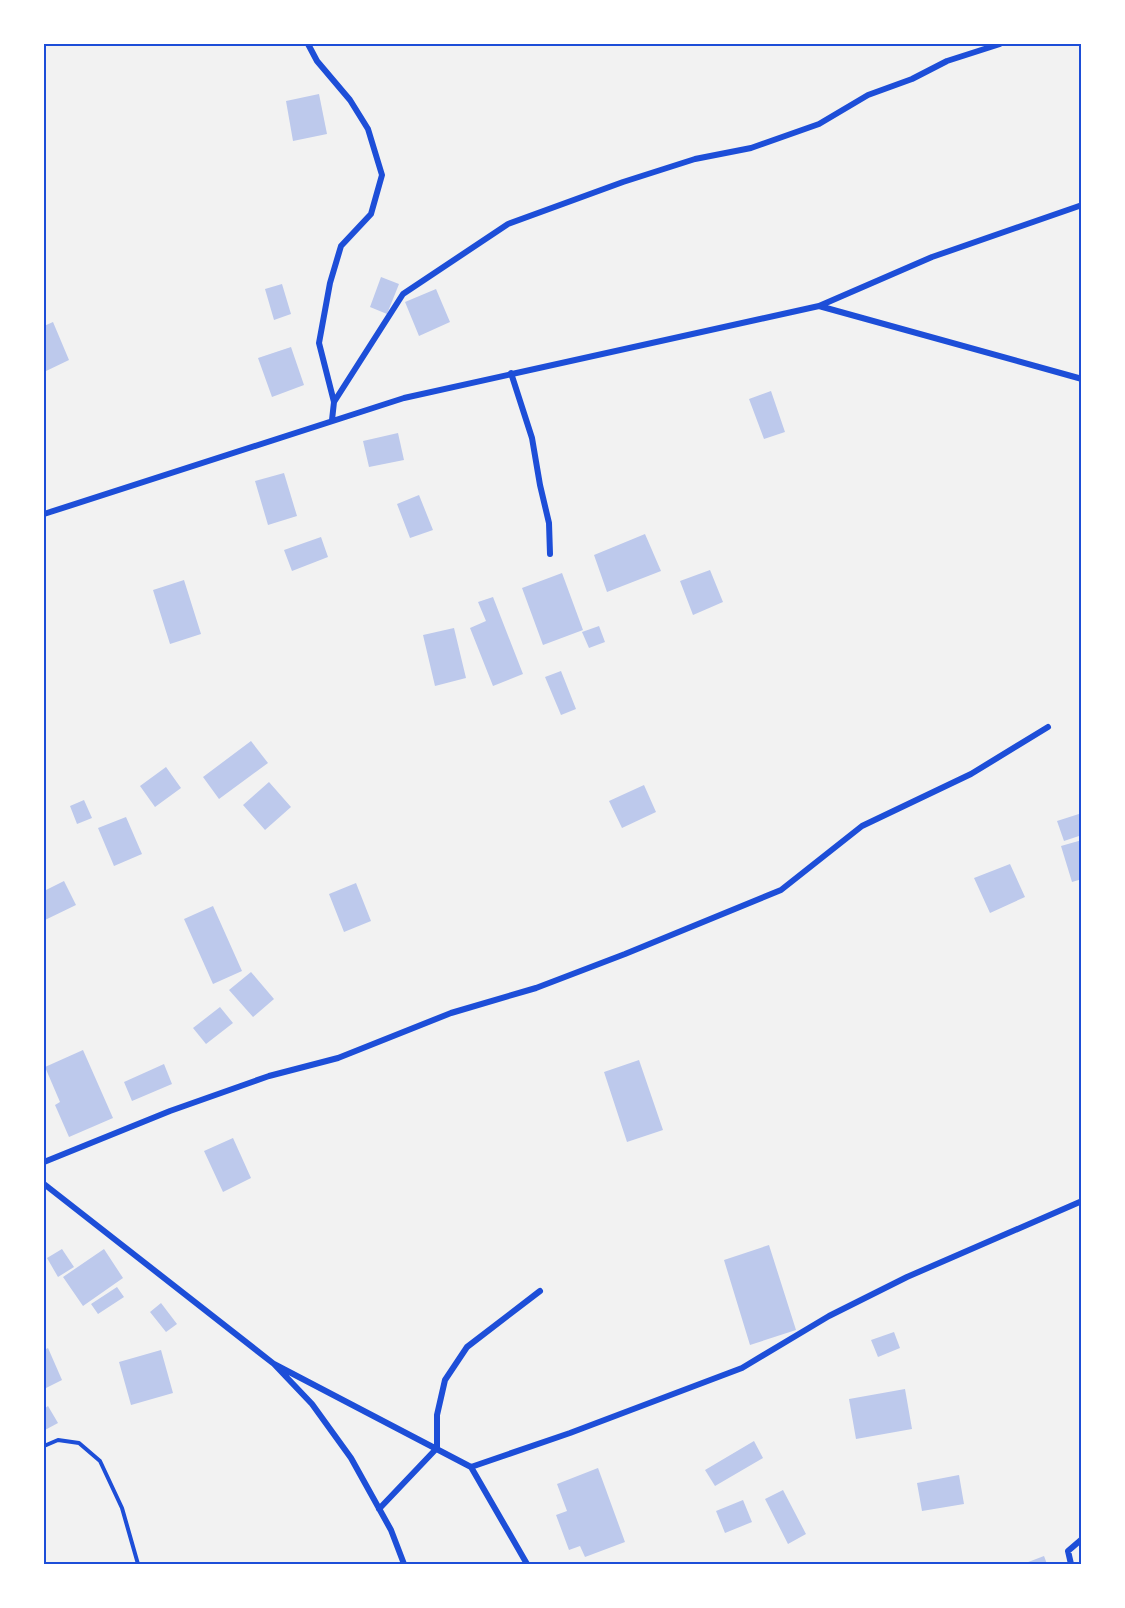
<svg xmlns="http://www.w3.org/2000/svg" width="1125" height="1608" font-family="'Crimson Pro',serif">
  <rect width="100%" height="100%" fill="#f2f2f2"/>
  <path fill="#bdc9ec" d="M319,94L327,134L293,141L286,101Z
    M381,277L399,284L387,314L370,307Z
    M282,284L291,314L274,320L265,289Z
    M436,289L450,322L419,336L405,302Z
    M53,322L69,360L44,372V326Z
    M291,347L304,385L272,397L258,358Z
    M771,391L785,432L764,439L749,399Z
    M398,433L404,460L369,467L363,441Z
    M284,473L297,516L268,525L255,481Z
    M419,495L433,530L410,538L397,504Z
    M645,534L661,571L607,592L594,555Z
    M321,537L328,557L292,571L284,550Z
    M710,570L723,602L693,615L680,581Z
    M562,573L583,630L543,645L522,588Z
    M184,580L201,634L170,644L153,590Z
    M493,597L523,674L493,686L470,628L486,621L478,602Z
    M599,626L605,642L589,648L582,632Z
    M454,628L466,678L435,686L423,635Z
    M561,671L576,709L561,715L545,677Z
    M251,741L268,763L219,799L203,777Z
    M166,767L181,788L155,807L140,786Z
    M269,782L291,807L265,830L243,805Z
    M644,785L656,812L622,828L609,801Z
    M84,800L92,818L77,824L70,806Z
    M1082,813V835L1064,841L1057,821Z
    M126,817L142,854L114,866L98,828Z
    M1082,840V879L1072,882L1061,846Z
    M1010,864L1025,897L990,913L974,878Z
    M64,881L76,905L45,920L44,891Z
    M356,883L371,921L344,932L329,894Z
    M213,906L242,971L213,984L184,919Z
    M251,972L274,999L253,1017L229,990Z
    M220,1007L233,1023L206,1044L193,1028Z
    M83,1050L113,1118L69,1137L55,1105L60,1102L45,1067Z
    M639,1060L663,1130L627,1142L604,1072Z
    M164,1064L172,1084L132,1101L124,1082Z
    M233,1138L251,1178L223,1192L204,1151Z
    M769,1245L796,1330L750,1345L724,1260Z
    M62,1249L74,1267L58,1277L47,1258Z
    M104,1249L123,1278L83,1306L63,1277Z
    M117,1287L124,1297L98,1314L91,1304Z
    M161,1303L177,1324L166,1332L150,1312Z
    M894,1332L900,1348L878,1357L871,1340Z
    M48,1348L62,1380L44,1389V1350Z
    M161,1350L173,1393L131,1405L119,1362Z
    M905,1389L912,1429L856,1439L849,1399Z
    M48,1406L58,1423L45,1430L44,1427V1409Z
    M754,1441L763,1458L715,1486L705,1470Z
    M598,1468L625,1542L585,1557L580,1546L569,1550L556,1515L567,1511L557,1484Z
    M959,1475L964,1504L922,1511L917,1483Z
    M783,1490L806,1534L788,1544L765,1499Z
    M743,1500L752,1522L725,1533L716,1511Z
    M1044,1556L1047,1564H1023Z"/>
  <g fill="none" stroke-linecap="round" stroke-linejoin="round">
    <path stroke="#1d4ed8" stroke-width="4" d="M44,1446L58,1440L79,1443L100,1461L122,1508L138,1564"/>
    <path stroke="#1d4ed8" stroke-width="6" d="M308,44L317,61L350,100L368,129L382,175L371,214L341,246L330,283L319,343L334,402L332,420
      M819,306L1082,379
      M511,373L532,438L540,485L549,523L550,554
      M334,402L403,294L508,224L623,182L695,159L751,148L819,124L868,95L912,79L947,61L1000,44
      M44,514L404,398L819,306L932,257L1082,205
      M44,1162L170,1111L269,1076L338,1058L451,1013L536,988L625,954L781,890L862,826L971,774L1048,727
      M44,1184L274,1364L312,1404L351,1458L391,1530L404,1564
      M274,1364L471,1467L570,1433L742,1368L829,1316L907,1277L1082,1201
      M471,1467L527,1564
      M379,1509L437,1448V1415L445,1380L467,1347L540,1291
      M1071,1564L1068,1551L1082,1539"/>
  </g>
  <rect width="1125" height="1608" fill="none" stroke="#ffffff" stroke-width="90"/>
  <rect x="45" y="45" width="1035" height="1518" fill="none" stroke="#1d4ed8" stroke-width="2"/>
</svg>
